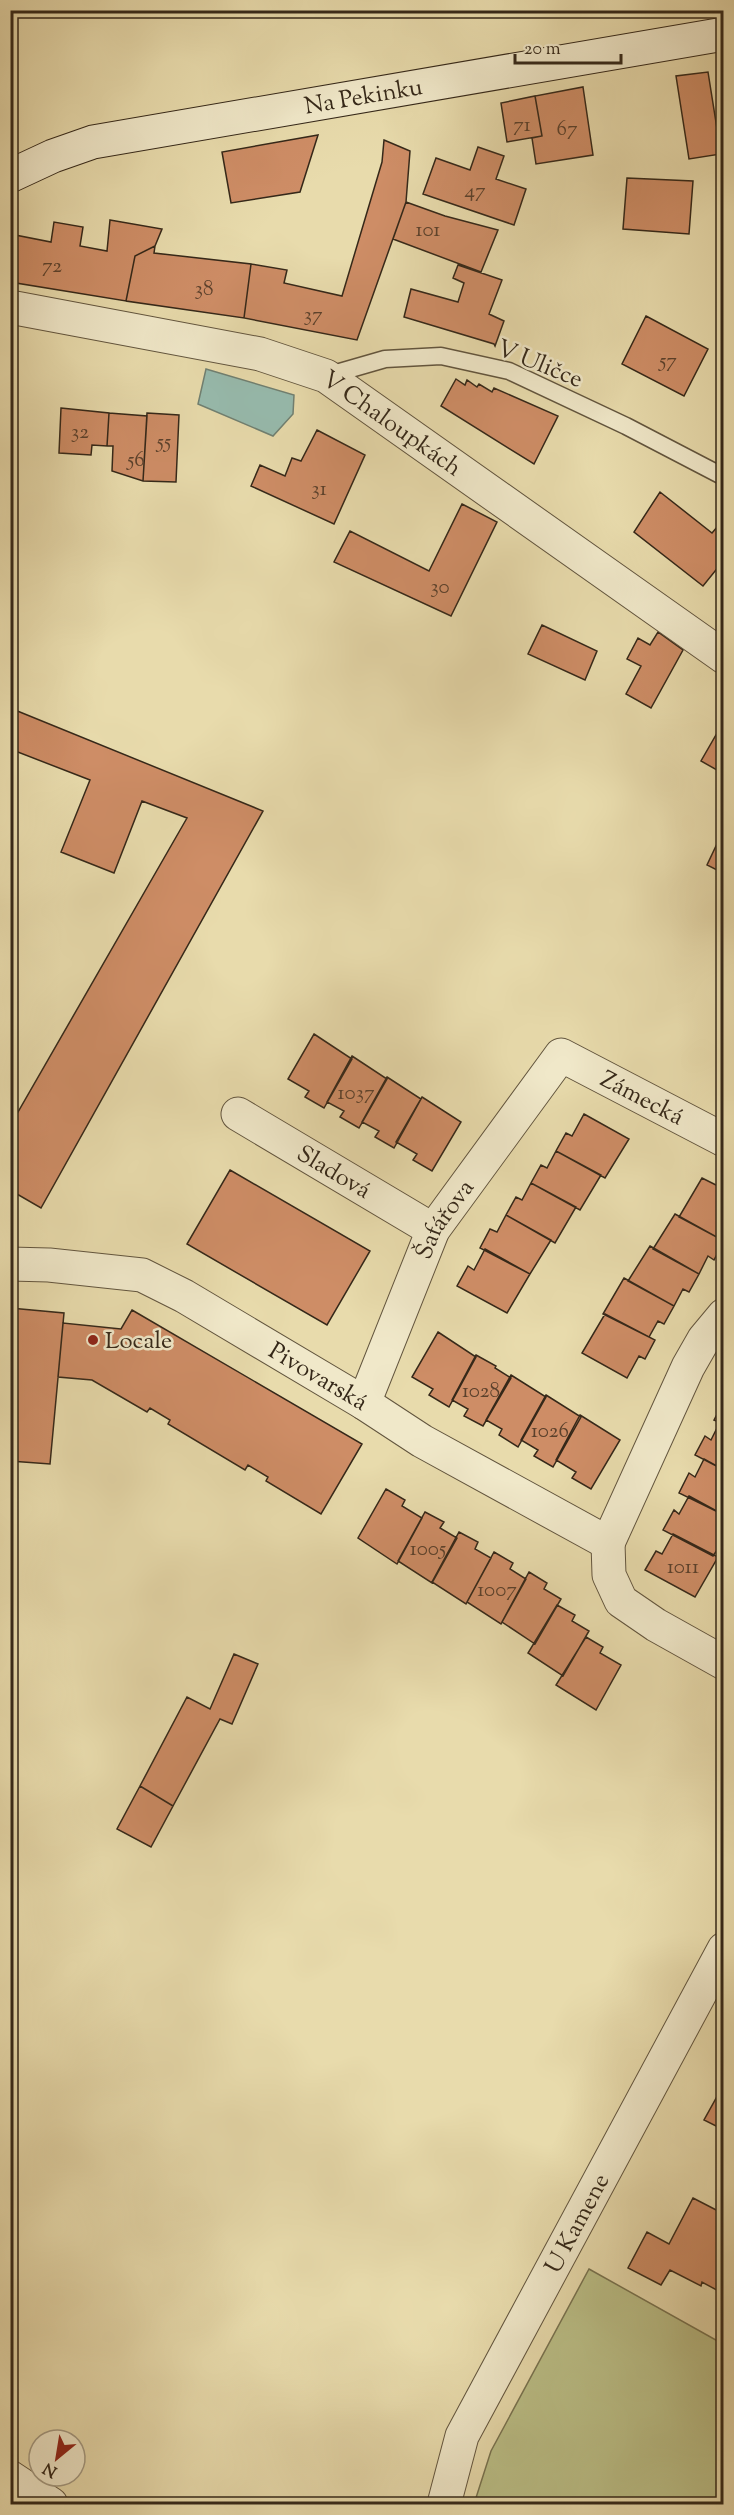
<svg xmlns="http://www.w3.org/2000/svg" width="734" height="2515" font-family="'Sorts Mill Goudy',serif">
  <rect width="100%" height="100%" fill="#e8dbac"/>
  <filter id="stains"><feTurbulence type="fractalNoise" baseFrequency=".00333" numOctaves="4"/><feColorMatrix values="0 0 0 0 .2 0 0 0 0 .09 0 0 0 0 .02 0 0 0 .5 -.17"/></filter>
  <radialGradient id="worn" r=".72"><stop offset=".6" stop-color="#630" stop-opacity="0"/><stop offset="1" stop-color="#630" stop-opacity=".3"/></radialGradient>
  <path fill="#babe86" stroke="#787350" stroke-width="1.5" d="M589,2269L723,2344V2504H474L491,2451Z"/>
  <path fill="#97bbae" stroke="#708072" stroke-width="1.5" d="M206,369L294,395L293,414L273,436L198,404Z"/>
  <path fill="#ce8d66" stroke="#352819" stroke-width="1.5" d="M708,72L721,154L689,159L676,76Z
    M583,87L593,155L536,164L532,138L542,136L535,96Z
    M535,96L542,136L507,142L501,103Z
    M318,135L300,192L231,203L222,152Z
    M384,140L410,151L406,202L357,340L244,318L251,264L287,270L284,283L342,296L382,162Z
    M478,147L504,156L496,179L526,189L514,225L423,194L436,158L470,170Z
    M627,178L693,181L689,234L623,229Z
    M406,202L445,216L498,230L481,272L393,239Z
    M110,220L162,229L155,246L135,256L126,301L10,282V234L51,242L54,222L83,227L80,246L107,251Z
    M155,246L154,253L251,264L244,318L126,301L135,256Z
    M458,265L502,280L489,314L504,321L495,346L494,344L404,317L411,289L458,302L464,283L453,278Z
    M646,316L708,349L684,396L622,364Z
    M10,370L16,371L11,410H10Z
    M456,379L465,385L467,380L477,387L479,384L492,392L494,388L558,416L534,464L441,406Z
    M61,408L109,413L107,446L92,445L91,455L59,453Z
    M109,413L147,416L143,481L112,471L113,446H107Z
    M147,413L179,415L176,482L143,481Z
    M317,430L365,455L334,524L251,486L260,465L285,476L292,458L301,461Z
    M660,492L712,533L724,519V560L703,586L634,532Z
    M462,504L497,522L451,616L334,562L350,531L429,571Z
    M542,625L597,651L585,680L528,654Z
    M658,632L683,650L651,708L626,694L641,666L627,659L638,638L650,645Z
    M10,708L263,811L41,1208L10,1190V1126L187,818L142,801L114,873L61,852L90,780L10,749Z
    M724,721V774L701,761Z
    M724,829V862L719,871L707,865Z
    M314,1034L352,1059L324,1108L305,1097L309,1091L288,1079Z
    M352,1056L387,1079L359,1128L340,1117L344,1111L327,1102Z
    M387,1077L421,1099L394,1148L375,1137L379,1131L362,1122Z
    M422,1097L461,1122L432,1171L413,1160L417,1154L396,1142Z
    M584,1114L629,1139L605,1178L556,1151L566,1133L572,1136Z
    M556,1151L601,1175L580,1210L531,1183L541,1165L547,1168Z
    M230,1170L370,1251L327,1325L187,1244Z
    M702,1178L724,1189V1241L679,1217Z
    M531,1183L576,1207L555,1243L506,1215L516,1197L522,1200Z
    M675,1214L724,1241L714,1260L708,1256L699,1274L653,1249Z
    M506,1215L551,1240L530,1274L480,1248L490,1229L497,1232Z
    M650,1246L699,1274L689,1292L683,1289L674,1306L628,1281Z
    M485,1249L530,1274L507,1313L457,1286L468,1266L474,1270Z
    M624,1278L674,1306L664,1324L658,1321L649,1337L603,1314Z
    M10,1308L64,1313L50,1464L10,1461Z
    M132,1310L362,1444L321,1514L266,1481L268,1477L248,1465L245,1470L168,1424L170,1420L150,1408L147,1412L92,1380L58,1377L63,1323L121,1329Z
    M605,1314L655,1340L645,1359L639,1356L627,1378L582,1353Z
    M438,1332L476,1357L449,1407L429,1395L433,1389L412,1377Z
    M476,1355L496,1366L495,1368L511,1378L483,1426L464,1416L468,1409L452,1400Z
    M511,1375L546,1397L518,1447L499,1435L502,1429L486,1420Z
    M546,1395L581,1417L553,1467L534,1456L538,1450L521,1440Z
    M724,1401V1424L714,1420Z
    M580,1415L620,1440L591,1489L572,1478L576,1472L556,1460Z
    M720,1422L724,1424V1470L695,1455L705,1436L711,1440Z
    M704,1459L724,1470V1515L679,1493L689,1473L695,1477Z
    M386,1489L405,1500L402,1506L422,1518L397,1564L358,1538Z
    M689,1496L724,1515V1540L713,1556L663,1530L674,1510L679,1514Z
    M425,1512L444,1522L440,1528L457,1538L432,1583L398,1561Z
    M459,1532L478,1542L475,1549L491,1558L466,1604L432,1582Z
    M673,1534L718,1557L695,1597L645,1570L656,1551L662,1554Z
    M494,1552L513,1563L510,1569L526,1579L501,1624L467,1602Z
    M529,1572L547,1583L544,1589L561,1599L535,1644L502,1622Z
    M557,1605L575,1615L572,1621L589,1631L563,1676L528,1653Z
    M586,1637L603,1647L600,1653L621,1665L596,1710L556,1685Z
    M234,1654L258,1664L232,1724L220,1719L173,1806L140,1786L187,1697L210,1709Z
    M140,1786L173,1806L151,1847L117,1829Z
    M724,2084V2130L704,2120Z
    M693,2198L724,2214V2294L702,2282L701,2286L670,2270L661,2285L628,2268L647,2232L669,2244Z"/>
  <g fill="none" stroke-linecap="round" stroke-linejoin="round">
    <g stroke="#62553e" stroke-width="19">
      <path id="lane" d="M326,376L385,359L441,356L509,371L626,426L724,477"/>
    </g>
    <g stroke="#62553e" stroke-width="35">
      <g id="street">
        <path id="s1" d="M10,307L260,354L326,376L724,657"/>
        <path id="s2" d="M238,1114L433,1230"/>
        <path id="s3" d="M10,1264L49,1265L142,1275L184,1296L364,1403L422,1441L608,1543L688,1367L704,1339L724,1315"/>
        <path id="s4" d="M364,1403L433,1230L561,1055L724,1140"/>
        <path d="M608,1543L609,1575L621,1601L656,1625L724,1663"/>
        <path d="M10,2477L51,2504"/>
        <path id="s5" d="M444,2504L462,2436L724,1949"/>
      </g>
    </g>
    <g stroke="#352819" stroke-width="35">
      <g id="secondary">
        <path id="s6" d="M10,176L53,156L93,142L724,34"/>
      </g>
    </g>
    <use href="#lane" stroke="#f0e8c9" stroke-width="16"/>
    <use href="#street" stroke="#f0e8c9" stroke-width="33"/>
    <use href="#secondary" stroke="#f0e8c9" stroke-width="33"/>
  </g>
  <circle fill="#8f2418" stroke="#f0e8c9" stroke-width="2" cx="93" cy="1340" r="6"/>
  <g text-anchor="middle" stroke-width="5" stroke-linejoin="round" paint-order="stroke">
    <g font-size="21" fill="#5b412c">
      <text x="522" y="131">71</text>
      <text x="567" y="135">67</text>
      <text x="475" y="197">47</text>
      <text x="428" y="236">101</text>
      <text x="52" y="272">72</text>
      <text x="204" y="295">38</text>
      <text x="313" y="321">37</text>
      <text x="668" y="367">57</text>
      <text x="80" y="438">32</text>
      <text x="164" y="448">55</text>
      <text x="136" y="466">56</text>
      <text x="319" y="495">31</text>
      <text x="440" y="593">30</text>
      <text x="356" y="1099">1037</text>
      <text x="481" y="1397">1028</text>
      <text x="550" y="1437">1026</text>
      <text x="428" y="1555">1005</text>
      <text x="683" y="1573">1011</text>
      <text x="497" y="1596">1007</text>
    </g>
    <g font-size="24" fill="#352819" stroke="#f0e8c9">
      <text dy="8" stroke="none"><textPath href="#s6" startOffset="364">Na Pekinku</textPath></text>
      <text transform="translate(540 363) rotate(22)" y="8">V Uličce</text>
      <text dy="8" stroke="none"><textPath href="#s1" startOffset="405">V Chaloupkách</textPath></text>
      <text dy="8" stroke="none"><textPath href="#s4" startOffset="495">Zámecká</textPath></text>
      <text dy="8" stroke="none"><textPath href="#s2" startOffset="112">Sladová</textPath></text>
      <text dy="8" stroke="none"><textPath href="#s4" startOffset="201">Šafářova</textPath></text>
      <text dy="8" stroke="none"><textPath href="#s3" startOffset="336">Pivovarská</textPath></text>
      <text dy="8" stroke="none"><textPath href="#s5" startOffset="312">U Kamene</textPath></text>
    </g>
    <g font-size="24" fill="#352819" stroke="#f0e8c9" text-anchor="start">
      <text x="105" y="1348">Locale</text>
    </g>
  </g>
  <rect width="734" height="2515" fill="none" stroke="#e8dbac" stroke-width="36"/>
  <rect x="12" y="12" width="710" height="2491" fill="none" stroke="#352819" stroke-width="3"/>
  <rect x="18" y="18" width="698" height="2479" fill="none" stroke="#352819" stroke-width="1.5"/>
  <g transform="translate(57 2458) rotate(210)"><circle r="28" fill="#f0e8c9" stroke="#a59b83" stroke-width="1.5"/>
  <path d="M0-4.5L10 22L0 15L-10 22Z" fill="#8f2418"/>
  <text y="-9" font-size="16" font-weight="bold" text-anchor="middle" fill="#352819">N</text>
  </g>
  <path d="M515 54v9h106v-9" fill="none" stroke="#352819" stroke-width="3"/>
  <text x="524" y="54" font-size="18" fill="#352819" stroke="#f0e8c9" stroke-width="4.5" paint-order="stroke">20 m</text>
  <rect width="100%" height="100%" filter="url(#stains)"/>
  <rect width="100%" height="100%" fill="url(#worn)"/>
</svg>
